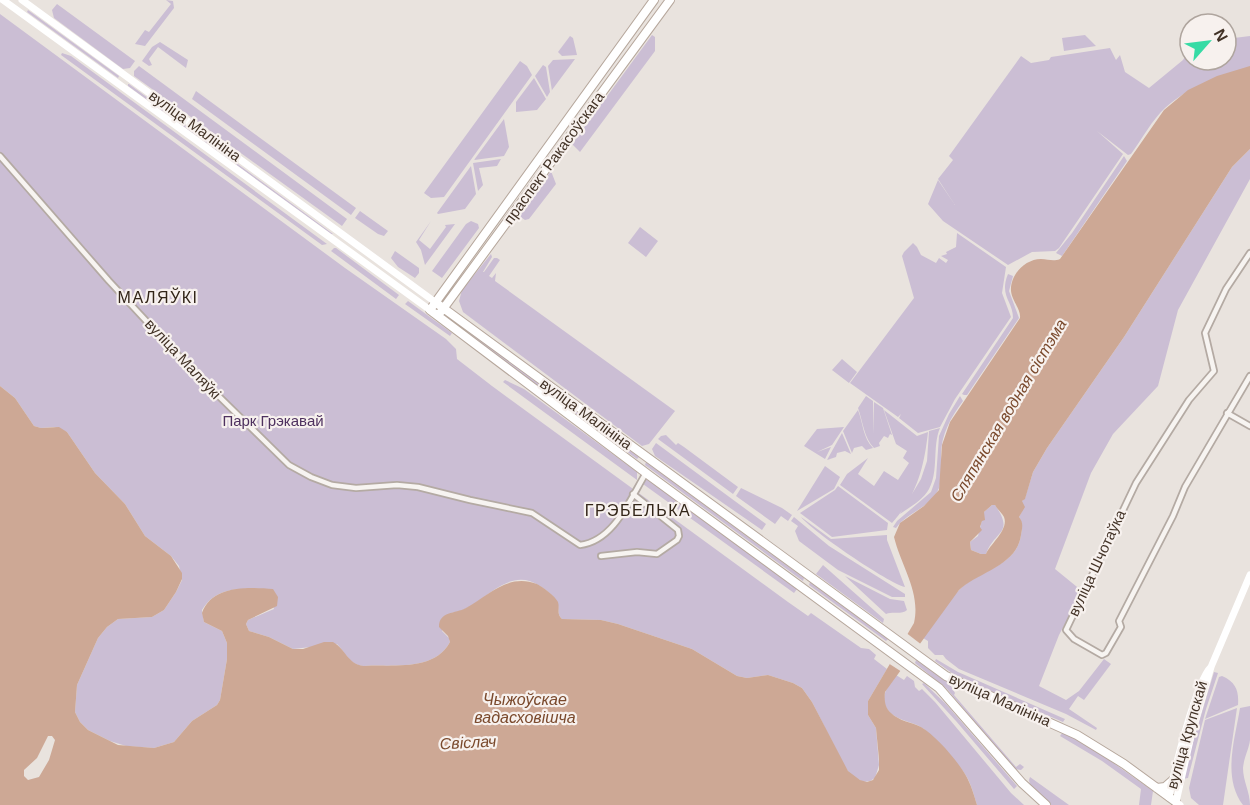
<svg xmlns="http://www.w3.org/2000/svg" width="1250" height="805" font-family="Arial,sans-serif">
  <rect width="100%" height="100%" fill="#e9e3de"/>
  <path fill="#cbbed4" d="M166,0L173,1L174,8L145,46L135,44L145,30L149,32L171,4Z
    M57,4L135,61L130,68L123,69L54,18L52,10Z
    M28,10L119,76L118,78L27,12Z
    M0,14L345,268L446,339L456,349L457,359L492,386L788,602L808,616L811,613L861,648L869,649L876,655L874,659L887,669L868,701V715L876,728L879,765L875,778L870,781L863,782L850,774L845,767L812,702L802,688L793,683L768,675L747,678L737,676L692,649L618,624L601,620L562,619C556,613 560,608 557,602C555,597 545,589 540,586C505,563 481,611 451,613L442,631L449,638L450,642C434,672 392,664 364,666C349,665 346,653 337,644L293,649L269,637L249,631L246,624L248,620L274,609L268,589C243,589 217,585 202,610L204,622L222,631L227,643V659L220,700L217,705L192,721L174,742L154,748L126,746L110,741L88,730L80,722L75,712L77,685L98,638L107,627L118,619L152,617L164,610L176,592L182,580L179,566L171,556L145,536L125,504L95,473L67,432L54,427L41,428L34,426L15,398L0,386Z
    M652,35L655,37V51L580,152L572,144Z
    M1085,35L1096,46L1064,51L1062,38Z
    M570,36L573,38L577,55L562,56L558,52Z
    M1250,36V67C1219,76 1190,86 1165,108C1152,120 1142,139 1131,154L1128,155L1097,131L1123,154L1059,248L1055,251L1032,252L1008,265L943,221L928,204L938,180L955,205L938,179L953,160L949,156L1021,56L1031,63L1049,60L1051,57L1110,48L1116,60L1120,55L1125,72L1149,88L1183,60L1190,49V60H1226V39Z
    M160,42L188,60L186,68L158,47L149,59L152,65L149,66L142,61L152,47Z
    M62,53L71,56L327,244L322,245L61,55Z
    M575,59L552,90V91L548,66L553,60Z
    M520,61L527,66L532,75L444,197L431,198L424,193Z
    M543,65L546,67L550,92L547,97L535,76Z
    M139,66L347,219L342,226L134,76V71Z
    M534,78L546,99L537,110L516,112V102Z
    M128,84H129L333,234H331L128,86Z
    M196,91L356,208L351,215L192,99Z
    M504,119L509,147L504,156L474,160Z
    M1250,149V179L1178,310L1158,386L1113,434L1091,473L1055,569L1082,591L1059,635L1039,686L1066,700L1079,691L1104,659L1111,664L1084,700L1078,696L1069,709L1097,728L1096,730L1066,714L959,669L946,659L943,655H935L928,648V641L923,638C935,621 946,603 960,589C979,570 1017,566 1021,535C1022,527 1023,524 1019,517L1022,511V501L1025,498L1033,472L1047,448L1124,337L1232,167Z
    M1124,156L1127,161L1062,256L1056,253L1072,233Z
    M501,159L497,166L479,168L483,185L478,191L473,163Z
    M471,166L476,194L465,209L438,214L437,213Z
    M551,171L556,184L529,219L525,220L519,216Z
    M360,211L388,231L384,236L378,234L355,218Z
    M431,221L419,240L430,249L446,227L445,225L455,224L425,265L421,250L416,242Z
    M471,221L478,224L479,228L442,278L432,271L466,224Z
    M640,227L658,241L646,257L628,243Z
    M957,233L1006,267L1002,293L1011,317L955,399L940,427L918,433L899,418L901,414L898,417L850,383L914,298L902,256L904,252L913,243L917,247L921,255L936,263L939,258L946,263L948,260L941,256L947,254L946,252L956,247Z
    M334,248H336L399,295L396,299L331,251Z
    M395,251L419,268V273L415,278L398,267L391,258Z
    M491,254L492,257L483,272H484L494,258H497L500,260L489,276L492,278L496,273L495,281L675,411L649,444L642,446L463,312L459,301L462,290Z
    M1008,274L1013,276L1009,291L1019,318L967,395H964L962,394L1013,318C1013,301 999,296 1008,274Z
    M408,301L452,333L450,336L405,304Z
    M466,330L639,457L637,459L464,333Z
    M842,359L857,372L849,383L832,370Z
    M505,380L524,389L637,472V480L503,382Z
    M866,396L873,401L874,434V402L883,408L892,435L890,434L888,438L884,436L879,443L880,446L874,448C864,438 863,422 858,408Z
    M960,396L963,401C951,417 941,434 941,455C941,466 942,478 939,488C931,508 907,512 896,528L893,527L897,521L931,492L936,478L939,436L949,414Z
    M858,410C863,423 863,438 873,448L866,450L862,446L854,448L852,453L843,431Z
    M884,410L917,436L928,432C924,468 917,495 892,523L840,485L847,474L868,458L858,474L874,486L884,471L898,480L909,463L903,458L907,451L896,444Z
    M844,427L832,445L817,452L831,447L825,459L804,446L817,429Z
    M940,428C932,447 939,471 929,489C923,500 910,507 900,514L921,479L927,461L929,431Z
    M842,433L851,454L845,451L837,453L836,457L827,460Z
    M666,435L676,445L678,443L684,447L738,487L733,494L658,439L661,436Z
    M656,443L766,524L762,530L655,456L652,449Z
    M646,462L804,578L803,581L645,465Z
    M825,466L840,477L834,489L797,511Z
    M646,480H648L797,589L794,593L643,484Z
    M838,486L888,523L887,530L832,537L800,513L835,490Z
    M741,488L782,508L792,515L788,521L781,516L775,524L736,496Z
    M992,505H995C1015,534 995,530 986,554H981L971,550L970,542L978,536L984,512Z
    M794,517L829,546L905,594V597H892L838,570L799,541L795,531L798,526L791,521Z
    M801,517L831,539L887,535V540L905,587C888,583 812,531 801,517Z
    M823,565L884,619L883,623L816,574Z
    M845,576L890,599L904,601L907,610C902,615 893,611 886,614Z
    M810,582L888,639L886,641L809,585Z
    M936,659L958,672L1065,719L1063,722L959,678L935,661Z
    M916,660L949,683L955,693L954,695L1016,767L1020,764L1024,767L1021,770L1014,769L947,689L915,663Z
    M1214,672L1218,673L1206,709L1188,778L1182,779Z
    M896,675L904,680L907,676L914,681L915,687L919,691L922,689L935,702L1011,793L1024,805H977C974,795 971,783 965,774C958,763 934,738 924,729C912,720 891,721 885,705C881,693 890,684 896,675Z
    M1222,676C1236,682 1239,691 1238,705L1205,719L1219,677Z
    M924,683L946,704L1017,786L1014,789L956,721L922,684Z
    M1250,706C1250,717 1250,729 1250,740C1249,749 1244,757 1243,768C1243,781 1250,792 1250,805H1243C1222,777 1235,739 1240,708Z
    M1237,708L1223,805H1199L1191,798L1189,788L1205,720Z
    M1063,732L1102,755L1153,791L1151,805H1139L1141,789L1102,761L1060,736Z
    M1030,777L1069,805H1051L1030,785L1029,780Z"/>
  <path fill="#cda895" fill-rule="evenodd" d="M1250,66V149L1232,167L1124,337L1047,448L1033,472L1025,499L1022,501L1025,507L1019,517C1024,523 1022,528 1021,535C1017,566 978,572 959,590L885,692C884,700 885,708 891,713C899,721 911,722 921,727C936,736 956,759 965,774C971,784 974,795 977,805H0V386L15,398L34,426L41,428L59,427L67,432L95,473L125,504L145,536L171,556L182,573V579L176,592L164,610L152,617L118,619L107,627L98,638L77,685L75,712L80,722L88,730L118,745L154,748L174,742L192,721L217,705L220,700L227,659V643L222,631L204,622L202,613C212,585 248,587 273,589L278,597L277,606L248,620L246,624L249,631L269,637L293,649H303L324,642H333C346,649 347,664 364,666C392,664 434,672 450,642L448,636L439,627C439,611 455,614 466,608C489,595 508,573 537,584C543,587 555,596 558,602C560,609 556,613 562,619L601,620L618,624L692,649L737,676L747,678L768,675L793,683L802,688L812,702L848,771L860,780L867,782L873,780L879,770V759L876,728L868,715V701L914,623C921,592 901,566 894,537L900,523L924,506L939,490L942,445L950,422L1020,318C1021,309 1012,301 1011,291C1010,275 1025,259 1041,259C1048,259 1053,262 1060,259L1164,110L1188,90L1217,76ZM992,505H995C997,509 1002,513 1004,517C1009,530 990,544 986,554H981L971,550L970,542L982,530L980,527L982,521L985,520L984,512ZM48,736H52L55,740L49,760L39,777L28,780L24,776V770L37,758Z"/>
  <path fill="#e9e3de" d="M905,632L922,645L902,672L888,663Z"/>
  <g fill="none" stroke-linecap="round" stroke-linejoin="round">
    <g stroke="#b4aaa3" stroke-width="8">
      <path id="street" d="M0,156L109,281L190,368L289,465L311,477L332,485L356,488L397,485L418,487L470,500L532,513L580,545C614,541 630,499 646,473
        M1250,253L1226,289L1205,333L1214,371L1189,400L1136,483L1066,630L1074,639L1102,655L1106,653L1121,627L1119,621L1173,516L1185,487L1250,376
        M1227,413L1250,426
        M601,556L637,552L657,554L677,540L679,536L678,530L633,494"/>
    </g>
    <g stroke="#b6a79c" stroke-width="10">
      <path id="primary" d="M654,0L430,310L650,476L939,688L1022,783L1046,805
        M435,302L946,676L1077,735L1124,764L1176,802V805
        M440,313L670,0
        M1157,788L1165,787L1173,780"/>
    </g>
    <use href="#street" stroke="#f7f4f1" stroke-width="4.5"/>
    <path stroke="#fff" stroke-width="7" d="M3,0L430,310
      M22,0L435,302
      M1169,797C1174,772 1196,681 1211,667
      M1180,805L1176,802L1191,736L1211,667L1250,575"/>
    <use href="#primary" stroke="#fff" stroke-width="8"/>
  </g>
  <g text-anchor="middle" stroke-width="4.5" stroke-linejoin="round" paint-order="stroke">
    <g font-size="15" fill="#423226" stroke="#f7f1ee">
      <text transform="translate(195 126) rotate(36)" y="5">вуліца Малініна</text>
      <text transform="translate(554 158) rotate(-54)" y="5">праспект Ракасоўскага</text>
      <text transform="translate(183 359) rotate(47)" y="5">вуліца Маляўкі</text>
      <text transform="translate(586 414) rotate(36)" y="5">вуліца Малініна</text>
      <text transform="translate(1097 563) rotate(-65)" y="5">вуліца Шчотаўка</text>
      <text transform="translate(1000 700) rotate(24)" y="5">вуліца Малініна</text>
      <text transform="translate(1187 735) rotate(-74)" y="5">вуліца Крупскай</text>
    </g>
    <g font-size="15" fill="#4e315f" stroke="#f7f1ee">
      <text x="273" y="426">Парк Грэкавай</text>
    </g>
    <g font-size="16" letter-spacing="1.5" fill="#322518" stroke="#f7f1ee">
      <text x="158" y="303">МАЛЯЎКІ</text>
      <text x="638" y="516">ГРЭБЕЛЬКА</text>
    </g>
    <g font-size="16" font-style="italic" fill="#7a492c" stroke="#f7f1ee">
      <text transform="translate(1008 410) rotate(-59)" y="6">Сляпянская водная сістэма</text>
      <text x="525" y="705">Чыжоўскае<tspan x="525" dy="18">вадасховішча</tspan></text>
      <text transform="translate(468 742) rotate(-3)" y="6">Свіслач</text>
    </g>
  </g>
  <g transform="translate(1208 42) rotate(62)"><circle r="28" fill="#f7f1ee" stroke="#afa59e" stroke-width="1.5"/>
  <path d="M0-4.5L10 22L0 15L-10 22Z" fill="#36dba5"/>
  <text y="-9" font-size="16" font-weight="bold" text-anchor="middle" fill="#423226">N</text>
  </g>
</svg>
